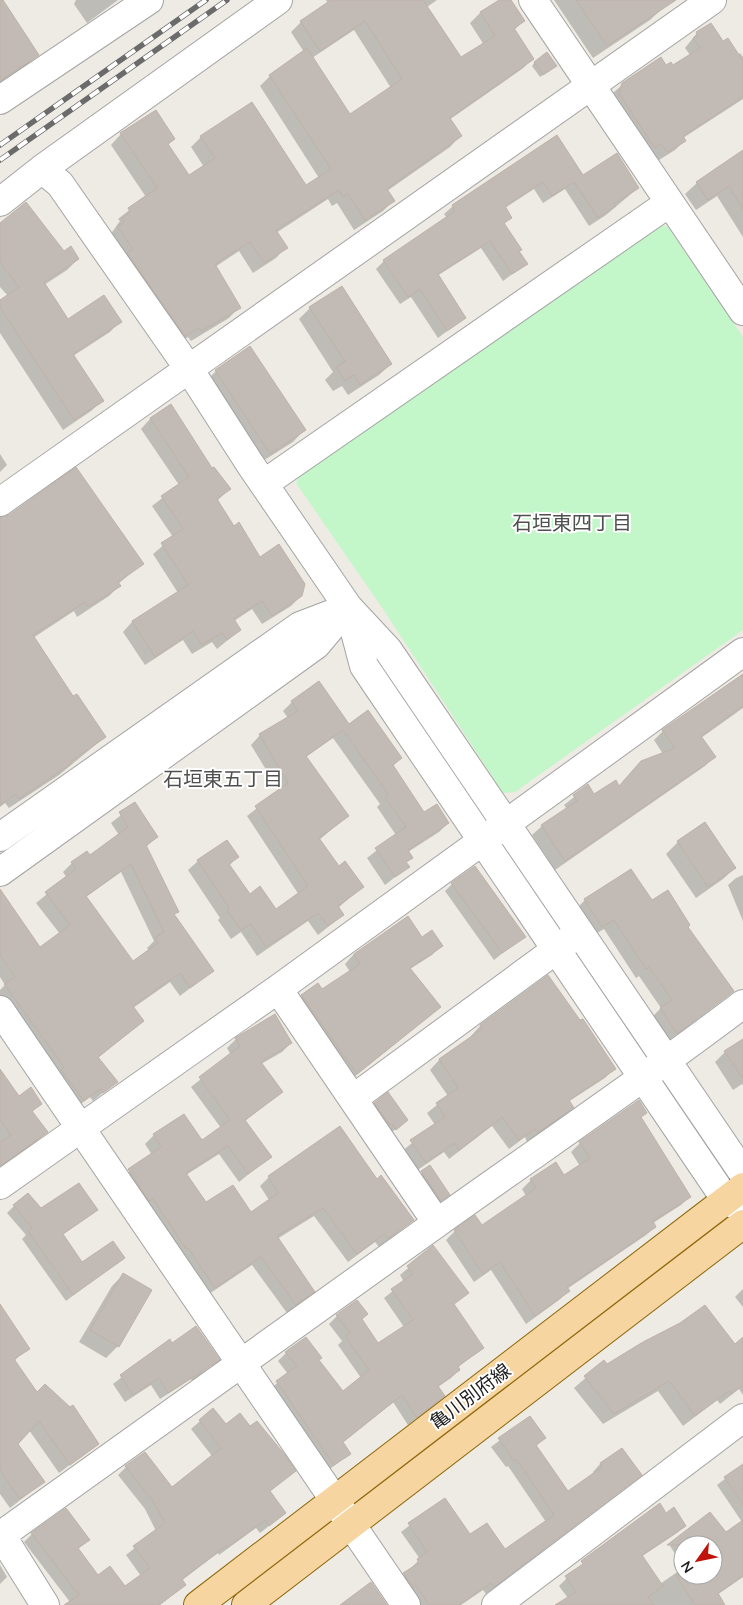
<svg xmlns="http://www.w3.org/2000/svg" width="743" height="1605" font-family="Mulish,'Noto Sans JP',sans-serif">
  <rect width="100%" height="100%" fill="#eeebe4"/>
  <path fill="#c3f6c9" d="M658,226H667L743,337V630L515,792L503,793L385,612L296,483L301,474Z"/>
  <path fill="#0003" fill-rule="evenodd" d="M0,0L37,55L26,66L0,84Z
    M76,0H118L87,23L74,4Z
    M326,0H437L427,7L461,59L484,45L470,23L480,13L501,0H510L524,21L514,30L533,59L522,69L449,120L460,136L450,147L387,191L393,201L383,211L354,230L337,203L332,206L328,199L276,233L286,247L276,258L253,273L239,251L215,267L239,307L229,318L191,341L188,337L175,346L108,238L120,221L118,219L146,197L111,145L121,134L174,139L167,145L189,177L204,167L191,147L201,137L305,187L319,178L260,86L270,76L304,52L291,32L301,22L328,3ZM354,30L391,88L350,115L312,58Z
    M554,0H659L664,7L650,20L593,58Z
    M697,33L723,43L738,55L740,53L743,57V99L683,138L684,141L675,150L659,160L656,157L654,158L610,103L613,93L623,84L666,67H673L690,55L685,48Z
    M535,62L552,69L540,77L532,66Z
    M557,137L583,177L638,188L606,215L589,226L565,189L543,203L534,189L505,208L511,217L504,224L526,264L503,281L481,248L437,276L464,318L438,338L411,297L400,304L376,269L384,261L447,218L444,214L453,206Z
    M743,152V237L717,196L696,210L685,194L697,183Z
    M0,224L78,259L67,270L44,285L68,321H120L110,332L73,356L102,401L91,411L63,430L0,333V302L8,296L0,287Z
    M310,308L391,364L379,375L348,395L342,386L333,391L325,380L333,372L299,319Z
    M250,348L304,430L293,442L258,464L204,383L216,371Z
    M171,406L212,470L229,489L217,501L234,527L260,559L301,596L291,606L262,624L252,609L234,621L240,630L217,649L212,642L192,654L183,640L145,665L123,632L132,622L178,593L153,554L173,537L152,506L179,485L141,429L150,419Z
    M0,454L7,465L0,472Z
    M0,518L142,564L118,584L119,586L109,596L77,617L74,611L33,638L73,698L105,737L59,775L9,808L5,803L0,807Z
    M743,674V708L701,738L714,757L705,766L555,870L532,835L542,826L567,809L564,805L588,786L594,796L619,787L663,754L654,740L663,731Z
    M292,702L349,725L400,758L392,767L424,814L448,823L439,832L408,852L411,857L406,863L408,867L385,885L367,858L396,835L377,807L380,804L333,738L306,757L348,816L319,840L339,868L362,887L338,908L343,915L318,935L308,921L257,956L241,932L231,939L218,920L220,918L188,870L198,861L226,841L237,857L229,866L249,896L276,911L299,895L247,816L279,791L251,745L260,735L288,718L283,711Z
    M135,804L157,837L146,847L177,912L174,915L212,971L180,996L170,982L133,1008L143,1021L98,1058L116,1082L93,1101L90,1097L74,1109L0,1000V990L5,985L0,977V909L40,948L60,934L36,903L67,878L63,872L72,863L89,856L119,835L111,823ZM121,872L154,941L147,948L149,951L132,962L86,897Z
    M678,842L735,868L723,879L696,898L666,854Z
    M631,870L652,902L687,927L732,991L667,1042L651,1018L661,1008L639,976L636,978L604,929L592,936L575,910L585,900Z
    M743,875V921L728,885L736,878Z
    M452,884L524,936L494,960L445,891Z
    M422,939L441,946L432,955L410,969L440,1007L348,1082L292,1005L302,996L321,990L350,972L345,964L354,954Z
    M548,977L614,1069L605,1078L568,1102L572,1107L563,1117L527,1142L525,1137L509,1149L492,1126L449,1159L444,1152L416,1171L402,1151L435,1125L427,1113L448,1096L430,1070L439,1060L472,1038L471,1036L480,1026Z
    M236,1039L291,1043L282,1052L261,1064L282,1092L245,1121L270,1157L239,1182L219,1154L186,1175L206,1204L250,1214L269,1200L260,1186L269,1177L377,1180L413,1220L379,1247L375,1242L348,1262L314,1216L277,1239L313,1292L287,1313L252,1265L206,1296L120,1179L152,1155L145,1144L154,1135L184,1115L201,1142L221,1128L191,1087L231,1055L227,1048Z
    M743,1049V1086L742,1084L733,1090L715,1062L725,1052Z
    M0,1072L19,1098L41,1103L32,1112L46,1132L36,1142L0,1168Z
    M375,1104L407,1120L387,1136L367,1111Z
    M645,1113L640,1118L690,1196L681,1205L653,1223L655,1227L646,1235L567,1289L568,1291L559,1300L526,1324L491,1270L474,1282L446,1240L455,1231L482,1227L526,1196L522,1189L531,1180L564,1176L580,1166L571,1152L580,1143Z
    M430,1167L448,1195L433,1208L414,1180Z
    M14,1206L41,1210H96L62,1235L82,1263L123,1258L66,1301L22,1239L26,1235L7,1213Z
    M433,1247L468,1293L453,1305L483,1348L457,1368L459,1370L451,1378L438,1387L443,1396L435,1404L408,1425L393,1402L342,1443L349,1454L325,1473L269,1390L288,1374L278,1361L286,1353L318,1360L343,1393L361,1378L338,1345L342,1341L329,1324L337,1316L361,1320L378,1345L404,1327L384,1298L404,1282L400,1275Z
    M123,1275L150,1291L118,1346L106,1358L79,1342L112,1286Z
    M743,1289V1307L735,1297Z
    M743,1339V1395L739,1389L720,1404L717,1400L683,1426L658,1391L603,1424L574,1388L604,1362L607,1366L734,1345Z
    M169,1340L172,1345L218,1360L192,1381L191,1379L160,1399L151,1385L125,1402L113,1384Z
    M0,1346L28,1348L14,1361L36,1394L98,1444L59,1473L29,1430L16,1444L43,1482L10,1508L0,1494Z
    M213,1410L226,1426L250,1428L294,1471L269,1492L285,1513L260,1533L256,1528L219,1555L218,1553L181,1581L185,1585L160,1605H68L70,1602L24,1542L32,1534L88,1540L77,1550L98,1577L125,1588L141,1576L126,1555L156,1531L145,1509L118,1475L126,1467L172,1488L212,1456L191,1429Z
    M530,1417L545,1438L536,1446L568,1493L594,1474L593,1472L600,1464L622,1449L640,1475L486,1594L483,1590L461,1605H416L397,1582L420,1559L401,1532L444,1499L470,1536L505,1551L546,1522L508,1466L506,1467L491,1447Z
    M743,1465V1577L717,1595L716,1605H561L568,1598L559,1586L567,1578L666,1514L685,1526L677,1533L641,1557L660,1584L683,1568V1575H713V1545H683V1566L670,1546L677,1538L726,1533L742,1522L717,1485Z
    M0,1565L7,1577L0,1584Z"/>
  <path fill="#c2bab4" stroke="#bfb2a7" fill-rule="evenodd" d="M0,0H3L39,55L0,81Z
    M331,0H423L461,57L495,36L480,12L499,0H511L525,21L514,28L534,59L450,118L462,136L387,189L395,201L365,220L348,194L343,197L339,190L276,230L288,248L264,263L250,242L215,264L241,308L201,331L199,328L185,336L127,253L133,249L117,226L124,222L122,218L130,212L128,208L157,188L120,133L156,110L175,139L168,144L189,175L215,158L200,136L252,102L306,185L331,169L269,75L307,48L350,114L402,79L365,21L320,51L300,21Z
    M576,0H676L607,46Z
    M711,23L723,41L728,38L743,61V97L683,136L686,141L668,152L660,144L655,148L619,94L622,83L661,57L666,65L671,62L673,65L700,48L693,38L698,35L696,32Z
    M547,52L557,66L543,75L534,62Z
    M557,135L583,175L617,153L639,188L614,204L616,206L598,218L574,182L552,196L543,182L505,206L512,218L504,223L522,250L519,251L528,264L512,274L490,241L438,274L466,318L447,331L420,289L408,297L383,260L455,211L452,205Z
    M743,150V209L729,186L708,200L696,182Z
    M26,202L64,251L71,246L79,259L44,282L68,319L104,295L122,322L73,354L104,401L74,420L0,307V300L19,287L0,263V223Z
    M342,286L392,364L360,385L354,375L345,381L336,367L345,361L309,307Z
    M250,346L306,430L270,454L215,370Z
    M171,404L212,468L214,467L231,489L217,499L234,526L239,522L260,557L279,544L305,584L302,596L272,616L262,601L234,619L241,630L227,640L222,633L202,645L193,631L155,657L132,621L188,585L161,543L183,529L161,496L189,477L150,418Z
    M76,467L144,564L118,582L121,586L88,607L85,602L33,635L73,696L77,694L106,737L70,762L71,764L19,799L16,794L0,805V517L9,515Z
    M743,674V706L701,736L716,757L565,861L541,825L577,801L573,795L588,784L594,794L616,780L619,786L641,761L675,748L662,730Z
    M319,681L349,724L368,710L402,758L393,765L424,812L437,804L449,823L408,850L413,858L406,862L410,867L395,877L375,848L406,827L385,797L388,794L343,730L306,756L349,816L319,838L339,866L345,861L364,887L338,906L344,915L328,926L318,913L266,947L251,924L241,930L227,910L229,908L197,860L227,840L239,857L229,864L250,894L260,886L276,909L308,886L255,806L288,783L259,734L298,711L291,701Z
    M135,802L158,837L146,845L179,912L174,914L214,971L190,988L180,973L133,1006L144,1021L98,1057L118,1082L103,1093L100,1089L84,1101L61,1070L64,1067L4,984L15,977L0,955V889L40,947L70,925L45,892L76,869L71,862L87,851L90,855L128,827L119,812ZM131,864L164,932L155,938L158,943L133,961L86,896Z
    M705,822L736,868L708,887L677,841Z
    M475,866L526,937L502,953L451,883Z
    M631,869L652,900L668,890L690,925L688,927L734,991L677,1034L660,1008L672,1000L649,967L646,969L614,920L602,927L584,899Z
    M408,916L422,937L432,930L443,946L410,968L441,1007L357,1074L301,995L318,983L322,989L360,964L354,954Z
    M548,975L580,1020L583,1019L616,1069L569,1100L574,1108L537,1133L535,1129L519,1140L502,1117L459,1150L454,1143L426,1163L410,1140L445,1117L436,1103L458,1088L439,1059L482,1029L480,1025Z
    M275,1014L292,1043L261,1062L283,1092L245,1120L272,1157L248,1174L228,1146L186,1173L206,1202L233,1185L251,1212L278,1193L268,1176L340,1126L377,1179L381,1175L414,1220L388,1239L384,1234L357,1254L323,1208L277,1236L315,1292L296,1305L261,1257L215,1288L188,1248L186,1249L153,1199L149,1201L128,1169L161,1147L153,1134L184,1114L202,1140L230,1120L199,1077L240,1046L235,1038Z
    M743,1039V1079L724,1051Z
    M0,1069L19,1096L31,1087L42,1104L32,1111L48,1132L0,1166V1142L11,1135L0,1120Z
    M388,1092L408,1120L396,1130L392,1124L390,1125L374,1103Z
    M639,1100L647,1113L641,1117L691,1197L653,1221L656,1227L567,1287L570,1291L535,1316L500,1262L483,1274L454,1230L475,1215L482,1225L536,1188L530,1179L556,1162L564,1175L590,1158L579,1142Z
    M430,1165L450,1195L441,1201L421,1171Z
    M79,1183L98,1210L63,1234L82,1262L113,1241L125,1258L73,1295L28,1231L32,1228L13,1205L28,1193L41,1208Z
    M433,1245L469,1293L454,1304L484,1348L458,1366L460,1370L438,1386L445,1396L417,1418L402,1395L343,1442L351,1454L334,1465L276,1381L297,1366L285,1352L306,1337L322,1358L319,1360L343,1391L369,1370L345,1336L350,1332L336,1315L357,1300L368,1314L362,1319L378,1343L413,1320L391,1289L413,1274L407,1266Z
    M123,1273L152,1290L119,1347L90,1330Z
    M0,1304L30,1349L14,1359L37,1392L45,1384L70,1407L73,1405L99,1444L70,1465L39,1421L18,1444L45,1482L20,1499L0,1470Z
    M705,1305L735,1344L743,1337V1385L731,1394L729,1391L695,1416L669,1381L614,1414L584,1376L604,1360L607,1364L643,1342L680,1323Z
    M196,1326L220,1360L168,1393L159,1378L133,1395L120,1375L170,1339L172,1343Z
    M213,1408L226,1424L240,1413L250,1426L257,1421L285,1455L296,1471L270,1491L286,1513L269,1526L265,1520L228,1547L227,1545L182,1579L186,1585L159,1605H64L79,1595L31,1533L66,1508L90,1540L78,1548L98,1575L110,1566L125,1586L150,1568L133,1546L165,1523L153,1501L125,1466L145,1452L172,1487L221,1448L199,1420Z
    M530,1416L546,1438L536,1445L568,1491L602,1467L600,1463L622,1448L642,1475L494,1587L491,1583L459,1605H429L416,1585L413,1588L403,1573L419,1563L417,1559L427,1552L408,1523L445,1498L470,1534L487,1523L505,1549L554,1515L516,1459L514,1461L498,1438Z
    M743,1464V1505L724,1477Z
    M660,1503L666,1513L674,1507L686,1526L642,1555L663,1586L648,1597L654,1605H555L576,1592L565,1576L583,1564L581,1561Z
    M710,1512L726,1532L743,1520V1576L718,1593L725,1605H695L676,1575H713V1545H667Z
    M371,1582L387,1605H340Z"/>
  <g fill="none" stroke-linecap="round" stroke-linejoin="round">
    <g stroke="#a4a4a4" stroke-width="30">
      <path id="minor" d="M533,0L743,311
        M0,100L149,0
        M42,169L60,184L189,369L250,464L348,607L388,650L743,1173
        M0,202L42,169L278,0
        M265,483L669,203
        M0,502L712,0
        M349,609L364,666L726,1200L743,1209
        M0,837L300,626L347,608
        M0,872L316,645L348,607
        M278,989L437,1223
        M0,1010L406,1605
        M354,1098L572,938
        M0,1185L278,989L743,652
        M0,1533L45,1605
        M0,1536C146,1432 292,1328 437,1223C539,1150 643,1080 743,1004
        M496,1605L743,1418"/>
    </g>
    <g stroke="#8e6709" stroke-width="30">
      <path id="major" d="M198,1605L743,1187
        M246,1605L743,1224"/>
    </g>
    <use href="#minor" stroke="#fff" stroke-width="28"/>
    <use href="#major" stroke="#f6d5a1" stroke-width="28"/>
    <g stroke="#6b6b6b" stroke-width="5.5">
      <path id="rail" d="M0,145L206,0
        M0,160L227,0"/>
    </g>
    <use href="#rail" stroke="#fff" stroke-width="4" stroke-dasharray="11" stroke-linecap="butt"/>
  </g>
  <g text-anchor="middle" stroke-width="4" stroke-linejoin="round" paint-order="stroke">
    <g font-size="19" fill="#1d1d1d" stroke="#fff">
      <text transform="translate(470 1396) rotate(-37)" y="7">亀川別府線</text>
    </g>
    <g font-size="20" fill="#505050" stroke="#fff">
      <text x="572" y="530">石垣東四丁目</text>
      <text x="223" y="786">石垣東五丁目</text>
    </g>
  </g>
  <g transform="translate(698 1560) rotate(237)"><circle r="24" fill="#ffffff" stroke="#a5a5a5"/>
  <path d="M0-4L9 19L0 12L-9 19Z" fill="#bf140c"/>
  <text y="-8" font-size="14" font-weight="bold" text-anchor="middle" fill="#1d1d1d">N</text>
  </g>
</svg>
